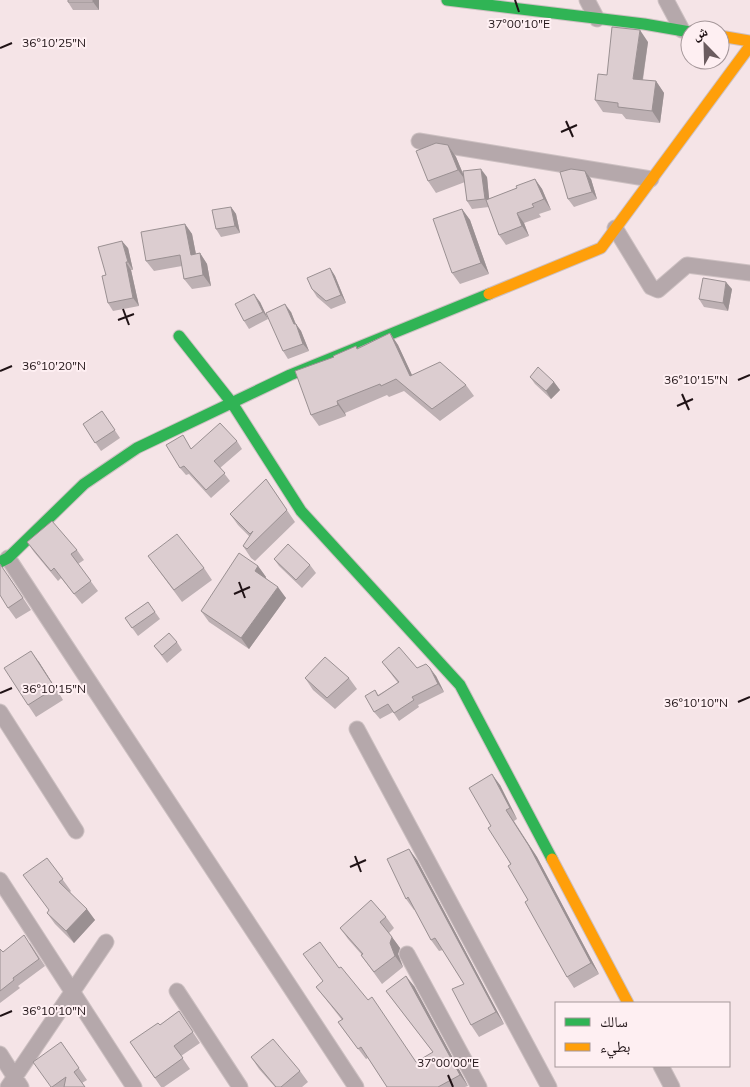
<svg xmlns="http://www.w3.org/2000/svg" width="750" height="1087" font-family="Mulish,'Noto Naskh Arabic',sans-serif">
  <rect width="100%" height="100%" fill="#f5e4e7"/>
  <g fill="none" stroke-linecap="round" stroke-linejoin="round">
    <g stroke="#cdc0c2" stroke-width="17">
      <path id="street" d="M587,0L597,19
        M666,0L682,30
        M419,141L651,179
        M615,228L651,287L658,290L687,265L750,273
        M8,558L356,1087
        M0,712L76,831
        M357,729L549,1087
        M0,880L134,1087
        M407,954L479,1087
        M177,991L240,1087
        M0,1054L21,1087
        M661,1066L672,1087
        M8,1087L106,942"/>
    </g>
    <g stroke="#cdc0c2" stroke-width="13">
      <path id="fast" d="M447,0L644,24L690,32
        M179,336L232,403L301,511L460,685L552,859
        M0,562L8,558L84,484L137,448L290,375L489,294"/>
    </g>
    <g stroke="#cdc0c2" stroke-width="13">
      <path id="slow" d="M720,36L750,41
        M489,294L601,248L750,46
        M552,859L628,1003"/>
    </g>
    <use href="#street" stroke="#b5a8ab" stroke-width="15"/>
    <use href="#fast" stroke="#30b455" stroke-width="11"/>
    <use href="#slow" stroke="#ff9f0a" stroke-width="11"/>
  </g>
  <path fill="#bdb0b3" d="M99,0V10H73L68,2Z
    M648,42L643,80L656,81L664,93L660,123L626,119L622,114L603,112L595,100L607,75Z
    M448,145L456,157L464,176L487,177L489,199L517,188L535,179L542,189L551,210L539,214L541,217L524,223L529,236L506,245L499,235L489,207L472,209L467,201L465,182L436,193L428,181Z
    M591,179L597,199L574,207L568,199Z
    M231,207L236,214L240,233L221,237L216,229Z
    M462,209L470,220L489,274L460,284L452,273Z
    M185,224L192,234L196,254L200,253L207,264L211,286L192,289L184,279L182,266L154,271L146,261Z
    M128,248L133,270H131L139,306L113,311L108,303L106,275Z
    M330,268L335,276L346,303L331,309L317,297L312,289Z
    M732,289L728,311L704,307L699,299Z
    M260,302L268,319L249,329L244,321Z
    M291,312L296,324L301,331L309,351L288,359L283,351Z
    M390,333L398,345L412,375L466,385L474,396L440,421L404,391L389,397L387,395L345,413L346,416L319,426L311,415L334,357L356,346L357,348Z
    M530,377L554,382L560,390L551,399L535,384Z
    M102,411L120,438L101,451L83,424Z
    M237,441L242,449L220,468L230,481L211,498L189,474L186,475L180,468L192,448Z
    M266,479L295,522L255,561L251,558L243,546L250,537L238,525L230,514Z
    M27,542L77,550L84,560L78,564L98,591L82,604L61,578L58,581L34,552Z
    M148,556L204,568L212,580L182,602Z
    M274,559L310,565L316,573L302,588L279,566Z
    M258,566L266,577V578L286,598L249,649L209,622L201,611Z
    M8,575L31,610L16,619L8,608Z
    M148,602L160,619L138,636L125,618Z
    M177,642L182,650L167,663L154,646Z
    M39,662L63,700L36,717L28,705Z
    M382,662L417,668L436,676L444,692L418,705L419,707L399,721L393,712L380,719L374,712L375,690L378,695L398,683Z
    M305,678H349L357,689L335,709L313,690Z
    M500,785L517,819L514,821L537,857L599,974L574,988L567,977L491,826Z
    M47,858L71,891L70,892L95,920L74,943L55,924L47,913L49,911Z
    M417,860L504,1024L479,1037L471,1025L464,984L443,950L439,951L431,940L415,910H414L406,899Z
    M386,917L394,928L389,933L400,948L398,954L403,967L382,984L361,955H362L348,939L340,928Z
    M30,943L45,966L18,986L20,988L0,1003V949L3,952Z
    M339,968L416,1062L433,1052L386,991L414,986L468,1086L465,1087H387L368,1058L366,1059L346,1033L338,1022L342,1020L324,997L316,987Z
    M179,1011L200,1043L181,1056L190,1069L164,1087H161L130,1042L160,1025Z
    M61,1042L87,1080L82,1083L85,1087H51Z
    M251,1057L300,1071L308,1082L302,1087H275L259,1069Z"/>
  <path fill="#9a9092" d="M93,0H99V10L93,2Z
    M640,30L648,42L641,90L633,79Z
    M656,81L664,93L660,123L652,111Z
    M448,145L456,157L466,181L458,170Z
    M481,169L487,177L490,207L485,199Z
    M585,171L591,179L597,199L592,192Z
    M535,179L542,189L551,210L544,199Z
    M231,207L236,214L240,233L235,226Z
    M462,209L470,220L489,274L481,263Z
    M517,213L524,223L529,236L522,226Z
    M185,224L192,234L198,265L191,255Z
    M122,241L128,248L133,270L128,262Z
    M200,253L207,264L211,286L203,275Z
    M126,262L131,270L139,306L133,298Z
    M330,268L335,276L346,303L341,295Z
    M726,282L732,289L728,311L723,303Z
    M254,294L260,302L268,319L263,312Z
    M285,304L291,312L296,325V324L301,331L309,351L303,344Z
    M390,333L398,345L418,388L410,376Z
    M554,382L560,390L551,399L546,391Z
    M337,401L345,413L346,416L338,405Z
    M258,566L266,577L263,582L255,571Z
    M278,587L286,598L249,649L241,638Z
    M31,651L39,662L63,700L55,688Z
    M430,668L436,676L444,692L438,684Z
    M492,774L500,785L517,819L510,808Z
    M506,810L537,857L599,974L591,963Z
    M409,849L417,860L504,1024L496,1012Z
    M87,909L95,920L74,943L66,931Z
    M392,937L400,948L398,954L403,967L395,956L390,943Z
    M406,976L414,986L468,1086L460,1075Z"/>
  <path fill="#dccdd0" stroke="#9a9092" d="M68,0H93V2H68Z
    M612,27L640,30L633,79L656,81L652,111L618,107V103L595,100L598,74L607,75Z
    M436,143L448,145L458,170L428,181L416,151Z
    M481,169L485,199L467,201L463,171Z
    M571,169L585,171L592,192L568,199L560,172Z
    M535,179L544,199L532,204L534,207L517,213L522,226L499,235L486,200L517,188L516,186Z
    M231,207L235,226L216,229L212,210Z
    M462,209L481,263L452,273L433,219Z
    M185,224L191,255L200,253L203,275L184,279L180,255L146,261L141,232Z
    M122,241L128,262H126L133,298L108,303L102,276L106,275L98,247Z
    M330,268L341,295L326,301L312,289L307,278Z
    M703,278L726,282L723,303L699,299Z
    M254,294L263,312L244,321L235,304Z
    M285,304L294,324H296L303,344L283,351L266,313Z
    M390,333L410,376L440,362L466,385L432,409L396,379L381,386L380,384L337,401L338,405L311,415L295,371L334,357L333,356L356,346L357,349Z
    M538,367L554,382L546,391L530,377Z
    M102,411L115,430L95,443L83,424Z
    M220,423L237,441L214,461L225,473L206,490L184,466L180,468L166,445L183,435L191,449Z
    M266,479L287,510L247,549L243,546L253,531L250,534L230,514Z
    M52,521L77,550L71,554L91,581L74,594L54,568L51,571L27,542Z
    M177,534L204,568L174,590L148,556Z
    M288,544L310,565L296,580L274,559Z
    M239,553L258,566L255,571L278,587L241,638L201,611Z
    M0,564L23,598L8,608L0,595Z
    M148,602L155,612L132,628L125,618Z
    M169,633L177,642L162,655L154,646Z
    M399,647L417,668L426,664L430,668L438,684L412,697L414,700L394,713L388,704L374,712L365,696L375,690L378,696L399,682L382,662Z
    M31,651L55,688L28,705L4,668Z
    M325,657L349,678L327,698L305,678Z
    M492,774L510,808L506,810L529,846L591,963L567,977L525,902L528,900L508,866L511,864L488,828L491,826L469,788Z
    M409,849L496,1012L471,1025L452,989L464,984L435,938L431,940L408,897L406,899L387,859Z
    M47,858L63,879L59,882L87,909L66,931L47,913L49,910L23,875Z
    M371,900L386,917L380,922L392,937L390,943L395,956L374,972L361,955L363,954L340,928Z
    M24,935L39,959L13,978L14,980L0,991V949L3,952Z
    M320,942L339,968L341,967L368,1000L372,997L416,1062L433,1052L386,991L406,976L460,1075L438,1087H387L361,1047L358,1049L338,1022L343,1019L316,987L323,981L303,954Z
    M179,1011L193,1032L174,1046L183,1058L155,1078L130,1042L158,1023L160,1025Z
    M273,1039L300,1071L281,1087H276L251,1057Z
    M61,1042L79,1068L74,1072L85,1087H64L66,1077L52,1087H51L33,1062Z"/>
  <path fill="none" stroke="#201316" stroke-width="2" d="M515,0L519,12M0,48L12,43M566,121L573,137M561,132L577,125M123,309L129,325M118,320L134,314M0,371L12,366M738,380L750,375M682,394L689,410M677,406L693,399M239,582L245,598M234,594L250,587M0,693L12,688M738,702L750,697M355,856L361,872M350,867L366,860M0,1016L12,1011M448,1075L453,1087"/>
  <g font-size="12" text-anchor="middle" fill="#201316" stroke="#feeff2" stroke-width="4" stroke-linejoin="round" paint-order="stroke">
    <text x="519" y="28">37°00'10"E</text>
    <text x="54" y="47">36°10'25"N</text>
    <text x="54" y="370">36°10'20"N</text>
    <text x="696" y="384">36°10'15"N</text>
    <text x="54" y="693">36°10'15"N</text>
    <text x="696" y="707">36°10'10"N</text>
    <text x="54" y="1015">36°10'10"N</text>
    <text x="448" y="1067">37°00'00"E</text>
  </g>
  <rect x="555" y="1002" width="175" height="65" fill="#feeff2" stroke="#a5979a"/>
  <rect x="565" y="1018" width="25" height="8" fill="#30b455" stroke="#a5979a"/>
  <text x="600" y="1027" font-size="15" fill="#201316">سالك</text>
  <rect x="565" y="1043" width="25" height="8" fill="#ff9f0a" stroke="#a5979a"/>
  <text x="600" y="1052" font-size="15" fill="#201316">بطيء</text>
  <g transform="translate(705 45) rotate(337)"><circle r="24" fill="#feeff2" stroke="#a5979a"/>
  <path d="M0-4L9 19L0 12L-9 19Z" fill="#6b5c5f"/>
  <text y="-8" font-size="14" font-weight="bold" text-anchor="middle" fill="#201316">ش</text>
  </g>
</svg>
